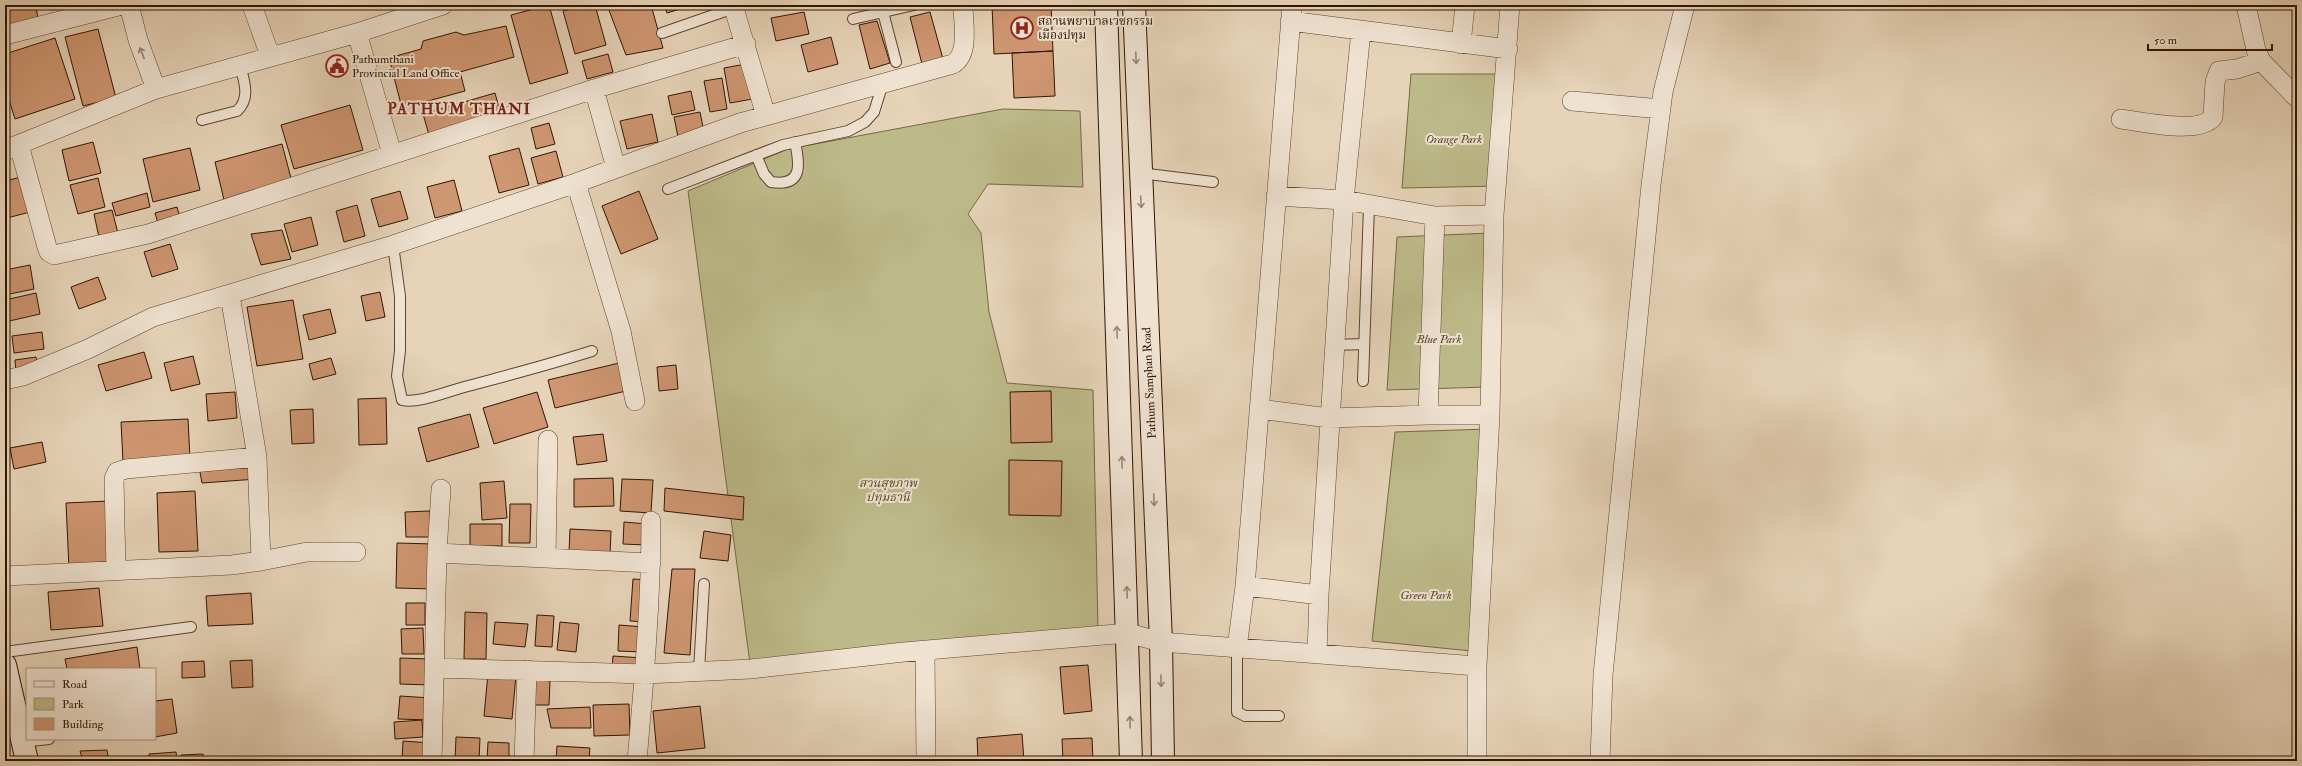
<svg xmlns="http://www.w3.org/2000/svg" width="2302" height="766" font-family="'IM FELL Double Pica','Noto Serif Thai',serif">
  <rect width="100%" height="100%" fill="#e6d3b8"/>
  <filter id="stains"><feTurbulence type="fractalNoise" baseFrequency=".005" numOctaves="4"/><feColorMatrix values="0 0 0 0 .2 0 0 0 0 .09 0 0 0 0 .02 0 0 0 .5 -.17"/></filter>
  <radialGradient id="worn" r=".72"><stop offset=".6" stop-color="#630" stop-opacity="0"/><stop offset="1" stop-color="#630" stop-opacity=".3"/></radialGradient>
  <path fill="#bdba89" stroke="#776844" d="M1411,74H1503L1501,186L1402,188Z
    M1003,109L1080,111L1083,187L988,184L968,214L981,233L989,312L1007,383L1093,390L1098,630L750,664L688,191L788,149Z
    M1490,233L1488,387L1387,390L1397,237Z
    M1489,429L1471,651L1372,641L1395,432Z"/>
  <path fill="#ce9671" stroke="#311500" d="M5,5H36L38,20L5,27Z
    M51,5H73L52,10Z
    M549,5L568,73L530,84L511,15Z
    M585,5H595L606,45L575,54L563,11Z
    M607,5H651L663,48L626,55Z
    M664,5H693L667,13Z
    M992,5H1051L1053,51L994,54Z
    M804,12L809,34L776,41L771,18Z
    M930,12L943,59L922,64L910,17Z
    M877,21L890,63L870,69L859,25Z
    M506,26L514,57L460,72L465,91L402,108L389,58L421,49L423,41L456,32L464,35Z
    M98,29L116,98L83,106L65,37Z
    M831,37L838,64L808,72L801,45Z
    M55,38L75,99L15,119L5,87V54Z
    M1053,51L1055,96L1014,98L1012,53Z
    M608,54L613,72L587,79L582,61Z
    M746,64L753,99L730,103L724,68Z
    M722,78L727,109L710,112L704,81Z
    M691,91L695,110L672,115L668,96Z
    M495,93L501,115L429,135L423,114Z
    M350,105L363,150L294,169L281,125Z
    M700,112L704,132L678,137L674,117Z
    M652,114L658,142L627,149L620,121Z
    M549,123L555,144L536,149L531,128Z
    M93,142L101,173L69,181L62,150Z
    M282,144L292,182L224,200L215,162Z
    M190,148L200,190L153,202L143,159Z
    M519,148L529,185L499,193L489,156Z
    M556,151L563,177L538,184L531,158Z
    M21,177L30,212L7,218L5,209V181Z
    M98,178L105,207L78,214L70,185Z
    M454,180L462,211L435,218L427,187Z
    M400,191L408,219L379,227L371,199Z
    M639,191L658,239L621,254L602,206Z
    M147,193L150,207L116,216L112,203Z
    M357,205L365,236L344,242L336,211Z
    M177,207L181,221L159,227L155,213Z
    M112,210L119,237L100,242L94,214Z
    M311,217L318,245L292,252L284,224Z
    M282,230L291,259L261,265L251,234Z
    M170,244L178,269L152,277L144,252Z
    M30,265L34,289L5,295V270Z
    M98,277L106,299L79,309L71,287Z
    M380,292L385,317L366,321L361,296Z
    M36,293L40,314L5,322V300Z
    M293,300L303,359L257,366L247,307Z
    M330,309L336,333L309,340L303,315Z
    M42,332L44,349L14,353L12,336Z
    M144,352L152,378L106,391L98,365Z
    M193,356L200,384L171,391L164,363Z
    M36,357L38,369L16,372L15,360Z
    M331,358L336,374L313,380L309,364Z
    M619,363L626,391L555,408L548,380Z
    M676,365L678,389L659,391L657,367Z
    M1051,391L1052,442L1011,443L1010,392Z
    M235,392L237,418L208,421L206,394Z
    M537,392L548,427L494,444L483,408Z
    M386,398L387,444L359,445L358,399Z
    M313,409L314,443L292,444L290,410Z
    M470,414L479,447L427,462L418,428Z
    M188,419L190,459L123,462L121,422Z
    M603,434L607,461L577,465L573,437Z
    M42,442L46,462L14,469L10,448Z
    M1009,460L1062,461L1061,516L1009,515Z
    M256,462L257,479L202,483L199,467Z
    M613,478L614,506L574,507V479Z
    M622,479L653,480L651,513L620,511Z
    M504,481L507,518L482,520L480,483Z
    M665,488L744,497L743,520L664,511Z
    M195,491L198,551L159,552L157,493Z
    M109,501L112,567L69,569L66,503Z
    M510,504H531L530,543H509Z
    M430,511V537H406L405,512Z
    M624,522L647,524L646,545L623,544Z
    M470,524H502V546H470Z
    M570,529L611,531L610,555L569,552Z
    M704,531L731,535L728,561L700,558Z
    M397,543L434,544L433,589L396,588Z
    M672,569H695L690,655L664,653Z
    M633,579L649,580L646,622L630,621Z
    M99,588L103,626L51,630L48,592Z
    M251,593L253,624L208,626L206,596Z
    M406,603H425V625H406Z
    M465,612L487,613L486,659H464Z
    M537,615L554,616L552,647L535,646Z
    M495,622L528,624L525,647L493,644Z
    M560,622L579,624L576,652L557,650Z
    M619,625L644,627L643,652L618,651Z
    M423,628L424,654H402L401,629Z
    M137,647L140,669H67L65,659Z
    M613,656L643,658L642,671L612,669Z
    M400,658L430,659V685L400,684Z
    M252,660L253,687L232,688L230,661Z
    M204,661L205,677L182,678V662Z
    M1088,665L1092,711L1064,714L1060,667Z
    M488,673L516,675L512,719L484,716Z
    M534,678L550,681L549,705H531Z
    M400,696L431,698L429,720L398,719Z
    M172,699L177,733L155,737V701Z
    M629,704L630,735L594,736L593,705Z
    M700,706L705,748L657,753L653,711Z
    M590,707L591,728H551L547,709Z
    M422,720L423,737L395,739L394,722Z
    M1022,734L1024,761H978L977,738Z
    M456,737L480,738L479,761H455Z
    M1092,738L1093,761H1063L1062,739Z
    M403,741L431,743V761H402Z
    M488,742L509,743V761H487Z
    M557,746L590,748L589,761H556Z
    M107,750L109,761H83L80,751Z
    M176,752L177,761H149V754Z
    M203,754L204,761H181V755Z"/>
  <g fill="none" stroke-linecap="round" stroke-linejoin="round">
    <g stroke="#5e442e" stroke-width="12">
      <path id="lane" d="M883,12L896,62
        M853,19L914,5
        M662,33L734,8
        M202,120L237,111C251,98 244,81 240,65
        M756,155L764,174L771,182C803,187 800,165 795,142
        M1140,173L1213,182
        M668,189L783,145L848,131L865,122L874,112L883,83
        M393,245L400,296V351L397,376L402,400C417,404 446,392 461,388C505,376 548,365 592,351
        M1333,345L1364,344
        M1363,381L1369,206
        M1237,648V712L1245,716H1279
        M5,652L191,627
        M699,671L704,584
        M22,742L49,739"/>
    </g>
    <g stroke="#5e442e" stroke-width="20">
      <path id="street" d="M129,5L138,40L156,89
        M252,5L270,56
        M733,5L766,116
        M2246,5L2256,50L2261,61L2297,98
        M1290,21L1508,49
        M1361,31L1344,200L1435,216L1494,215
        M357,33L392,154
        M5,35L122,5
        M1461,44L1465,5
        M594,89L616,168
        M1572,101L1661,109
        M2121,119C2142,122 2200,135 2213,117L2215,82L2219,71L2237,69L2261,61
        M19,145L47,247L49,252L54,255L148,234L594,89L746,44
        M5,150L156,89L357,33L443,5
        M576,183L621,331L635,401
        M1276,196L1344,200L1319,595L1317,654
        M5,380L23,376L88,349L153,317L393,245L576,183L740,123L953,64C970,54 963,22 963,5
        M1259,409L1329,418L1428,415H1490
        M1428,415L1435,216
        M437,553L651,563
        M546,558L548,440
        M261,561L307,552H356
        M116,570L114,479L117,472L126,469L257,457
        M5,576L232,565L261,561L257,457L230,295
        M1245,586L1319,595
        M1237,648L1245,586L1292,5
        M925,651L926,761
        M435,668L645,674L751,669L904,652L1128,633L1161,642L1477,666
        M432,761L437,553L441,489
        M524,761L527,670
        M637,761C644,681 651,601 651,521
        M1477,761V666L1490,415L1494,215L1510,5
        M1600,761L1603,675L1651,185L1663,92L1685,5"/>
    </g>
    <g stroke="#311500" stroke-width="24">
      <path id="secondary" d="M1106,5L1131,761
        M1134,5L1161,642L1163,761
        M5,665L27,761"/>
    </g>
    <use href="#lane" stroke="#efe2d1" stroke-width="10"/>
    <use href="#street" stroke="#efe2d1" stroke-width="19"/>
    <use href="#secondary" stroke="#efe2d1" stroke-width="22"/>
  </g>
  <defs><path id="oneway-shaft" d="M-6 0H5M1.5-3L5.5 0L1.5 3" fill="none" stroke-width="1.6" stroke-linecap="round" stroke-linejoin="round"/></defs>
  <g stroke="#9a8673">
    <use href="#oneway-shaft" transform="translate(142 53) rotate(-111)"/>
    <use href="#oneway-shaft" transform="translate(1136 58) rotate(88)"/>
    <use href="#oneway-shaft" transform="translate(1141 202) rotate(87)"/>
    <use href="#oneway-shaft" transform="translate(1117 332) rotate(-92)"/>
    <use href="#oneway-shaft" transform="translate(1122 462) rotate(-92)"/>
    <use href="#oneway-shaft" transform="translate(1154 500) rotate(87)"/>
    <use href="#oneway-shaft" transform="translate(1127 592) rotate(-92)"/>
    <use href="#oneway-shaft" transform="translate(1161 681) rotate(89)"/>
    <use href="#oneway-shaft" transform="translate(1130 722) rotate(-91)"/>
  </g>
  <defs>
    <g id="hospital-ring" transform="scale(1.15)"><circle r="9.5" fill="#efe2d1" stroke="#8f2418" stroke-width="1.5"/><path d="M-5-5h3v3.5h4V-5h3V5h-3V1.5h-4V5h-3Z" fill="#8f2418"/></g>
    <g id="civic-ring" transform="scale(1.15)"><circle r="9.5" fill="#efe2d1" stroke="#8f2418" stroke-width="1.5"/><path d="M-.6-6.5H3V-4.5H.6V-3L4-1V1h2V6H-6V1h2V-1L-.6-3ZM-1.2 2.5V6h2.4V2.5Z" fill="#8f2418"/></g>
  </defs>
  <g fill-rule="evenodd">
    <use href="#hospital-ring" x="1022" y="28"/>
    <use href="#civic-ring" x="337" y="66"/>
  </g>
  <g text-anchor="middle" stroke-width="4" stroke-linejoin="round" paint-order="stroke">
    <g font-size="12" fill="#311500" stroke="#efe2d1" text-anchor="start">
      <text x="1038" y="25">สถานพยาบาลเวชกรรม<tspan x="1038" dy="14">เมืองปทุม</tspan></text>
      <text x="352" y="63">Pathumthani<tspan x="352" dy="14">Provincial Land Office</tspan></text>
    </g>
    <g font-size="12" font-style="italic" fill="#5b4729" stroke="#efe2d1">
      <text x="1454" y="143">Orange Park</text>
      <text x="1439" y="343">Blue Park</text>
      <text x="888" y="487">สวนสุขภาพ<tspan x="888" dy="14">ปทุมธานี</tspan></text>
      <text x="1426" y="599">Green Park</text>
    </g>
    <g font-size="12" fill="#311500" stroke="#efe2d1">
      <text transform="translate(1149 383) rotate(-93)" y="4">Pathum Samphan Road</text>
    </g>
    <g font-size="16" font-weight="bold" letter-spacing="1" fill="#7a1f14" stroke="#efe2d1">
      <text x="459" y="114">PATHUM THANI</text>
    </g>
  </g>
  <rect width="2302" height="766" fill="none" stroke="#e6d3b8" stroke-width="20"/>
  <rect x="6" y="6" width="2290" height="754" fill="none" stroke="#311500" stroke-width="2"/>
  <rect x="10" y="10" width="2282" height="746" fill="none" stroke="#311500"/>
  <rect x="26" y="668" width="130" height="72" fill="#efe2d1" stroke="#a3907d"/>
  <rect x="34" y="681" width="20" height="6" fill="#efe2d1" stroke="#a3907d"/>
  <text x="62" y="688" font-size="12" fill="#311500">Road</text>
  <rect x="34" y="698" width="20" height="12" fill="#bdba89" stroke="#a3907d"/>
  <text x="62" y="708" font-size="12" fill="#311500">Park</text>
  <rect x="34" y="718" width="20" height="12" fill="#ce9671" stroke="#a3907d"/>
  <text x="62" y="728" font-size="12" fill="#311500">Building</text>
  <path d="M2148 44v6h124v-6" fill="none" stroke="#311500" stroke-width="2"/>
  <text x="2154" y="44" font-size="12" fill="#311500" stroke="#efe2d1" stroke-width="3" paint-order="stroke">50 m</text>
  <rect width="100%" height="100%" filter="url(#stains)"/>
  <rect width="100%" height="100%" fill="url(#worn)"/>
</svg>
